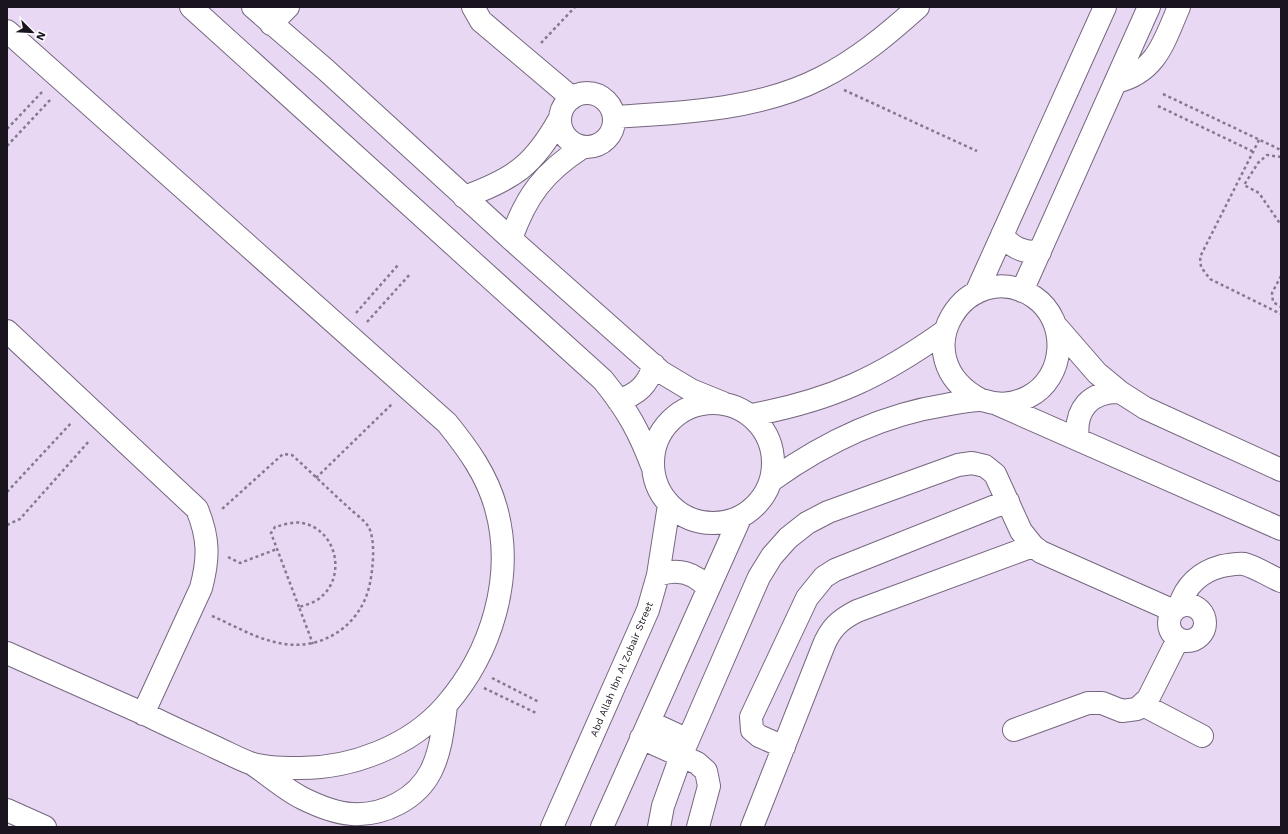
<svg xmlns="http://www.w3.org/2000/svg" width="1288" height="834" font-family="'Work Sans',sans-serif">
  <rect width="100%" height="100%" fill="#e8d8f4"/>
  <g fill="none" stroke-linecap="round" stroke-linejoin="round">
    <g stroke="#75677f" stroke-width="24">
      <path id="minor" d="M191,7L603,380C628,411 639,431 653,468
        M253,7L326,70L511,239L661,372L691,390L723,403
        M473,7L481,21L572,98
        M271,24L288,7
        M7,31L447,423C468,449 487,475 496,508C515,576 492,652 446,705C411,746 351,769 297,768C285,768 261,767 250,763C239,759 228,753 217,748C194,737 171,727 149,716C102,695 54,674 7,653
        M1116,82C1157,72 1164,41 1179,7
        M560 120a27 27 0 1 1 54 0a27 27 0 1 1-54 0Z
        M614,117C681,113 759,110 821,78C857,60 888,34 918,7
        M464,197C514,179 534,165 560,118
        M1002,235C1012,248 1024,253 1040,252
        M511,239C526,196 544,172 583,147
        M1022,291L1149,7
        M976,293L1105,7
        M1057,327L1097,373L1120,392L1145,408L1281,470
        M7,331L197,509C209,538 209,558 201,588L143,714
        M618,400C638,395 648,384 654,365
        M653 463a60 60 0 1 1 120 0a60 60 0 1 1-120 0Z
        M997,404L1281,529
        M752,415C831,400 879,378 945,331
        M1078,439C1074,410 1090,391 1120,392
        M772,480C824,443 881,415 945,405C956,403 969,400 980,400C985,400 990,403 995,403C1006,405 1018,402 1028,397C1066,378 1069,321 1034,297C968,253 899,357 981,400
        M658,575C678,568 695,572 708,589
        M1169 623a18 18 0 1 1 36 0a18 18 0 1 1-36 0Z
        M1179,607C1186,584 1200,572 1222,566C1229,565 1237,563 1244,564C1256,567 1269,576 1281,581
        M1143,705L1202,736
        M649,722L688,740
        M1014,730L1088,703H1102L1122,711L1137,709L1148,699L1178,639
        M641,738L697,763L706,771L709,786L698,827
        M784,747L759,736L752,730L751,717L807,598L824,577L835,570L1008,501
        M254,765C270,776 286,790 302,798C316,805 336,813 352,814C383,816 417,799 431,771C441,751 443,728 446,706
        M7,810L45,827
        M552,827L648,610L658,575L669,505
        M602,827L740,518
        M659,827L663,806L681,756L759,577L772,556L788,538L807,523L828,512L958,465L972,463L985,466L995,474L1021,531L1033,546L1041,552L1174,611
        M752,827L823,647C830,629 839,620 857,611L1033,546"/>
    </g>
    <path stroke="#857a8d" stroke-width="2.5" stroke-dasharray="3 3" stroke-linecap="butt" d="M541,43L575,7
      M844,90L977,151
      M1163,94L1281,150
      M1158,106L1254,152
      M7,129L42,92
      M1259,140L1200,257L1201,267L1210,279L1281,314
      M7,146L51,99
      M1281,157L1267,155L1258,163L1244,185L1259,193L1281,225
      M1281,276L1272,293L1273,302L1281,307
      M356,313L398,265
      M367,322L411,273
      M316,478L392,404
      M7,492L72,422
      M7,525L20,519L90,440
      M228,557L240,563L277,549
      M299,607L271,533L275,527C283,525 294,521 302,523C336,529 347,575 321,597C316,602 306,605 299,607L313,644
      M212,616C231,624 251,636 271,641C316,655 361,629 370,583C373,568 376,539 368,526C363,519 354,513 348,507C329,490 311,472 292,455L283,454L221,510
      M492,678L539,702
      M484,688L536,713"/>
    <use href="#minor" stroke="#fff" stroke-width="22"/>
  </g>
  <g text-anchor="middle" stroke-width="3" stroke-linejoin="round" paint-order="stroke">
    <g font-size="10" fill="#1a141e" stroke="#fff">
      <text transform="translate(621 669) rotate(-67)" y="4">Abd Allah Ibn Al Zobair Street</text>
    </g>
  </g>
  <rect width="1288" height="834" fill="none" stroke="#1a141e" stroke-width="16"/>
  <g transform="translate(32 32) rotate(114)" stroke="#ffffff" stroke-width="3" paint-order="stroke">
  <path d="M0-3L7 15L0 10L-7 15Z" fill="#1a141e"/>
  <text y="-6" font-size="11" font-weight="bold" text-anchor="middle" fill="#1a141e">N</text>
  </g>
</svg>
